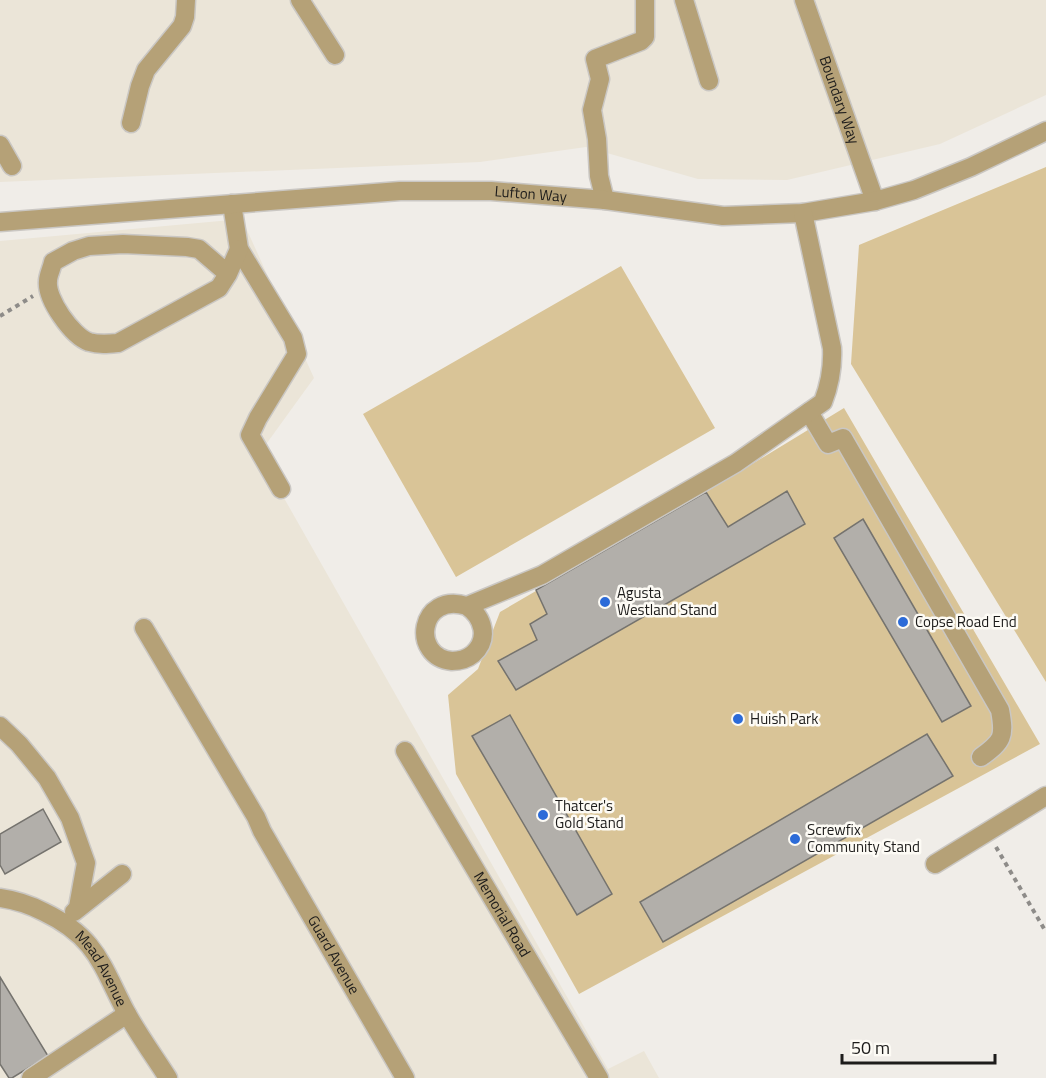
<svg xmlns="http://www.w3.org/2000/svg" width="1046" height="1078" font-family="'Titillium Web',sans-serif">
  <rect width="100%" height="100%" fill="#f0ede8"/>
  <path fill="#ebe5d8" d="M0,0H1046V95L940,144L787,180L698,179L586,147L480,162L0,182Z
    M242,219L314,378L259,454L608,1069L644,1051L659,1078H0V241Z"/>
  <path fill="#d9c497" d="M1046,167V682L851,364L859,245Z
    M621,266L715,428L456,577L363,414Z
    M844,408L1040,744L579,994L456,774L448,695L478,669L500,612L706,492Z"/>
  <path fill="#b2afaa" stroke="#75736e" stroke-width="1.5" d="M787,491L805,524L516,690L498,661L537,640L530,624L547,614L536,590L706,492L728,527Z
    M863,519L971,706L942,722L834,538Z
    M510,715L612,894L577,915L472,736Z
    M927,734L953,776L663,942L640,902Z
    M43,809L61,842L5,874L0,865V834Z
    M0,977L48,1056L12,1078H9L0,1064Z"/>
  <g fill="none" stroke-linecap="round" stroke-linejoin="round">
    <g stroke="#cac7c3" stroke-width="21">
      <g id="minor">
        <path d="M300,0L335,55"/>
        <path d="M684,0L709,81"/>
        <path id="s1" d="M804,0L875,201"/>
        <path d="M131,123L140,86L146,70L182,26L185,17L186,0"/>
        <path d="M0,145L12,166"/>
        <path d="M605,200L599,176L597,139L592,110L600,79L595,59L641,41L645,37V0"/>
        <path d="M232,204L239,249L293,338L297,354L258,418L250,435L281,489"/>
        <path id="s2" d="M0,222L400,191H491L605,200L723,216L803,213L875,201L914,190L971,167L1046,131"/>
        <path d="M228,274L199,249L187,247L123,244L89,246L73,251L53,262C52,268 48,275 48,281C46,299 72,336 89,342C99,345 108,344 118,343L219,288L228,274L239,249"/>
        <path d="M809,412L828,444L843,438L1000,710C1005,737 1003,741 981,757"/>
        <path d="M467,606C483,617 490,639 473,654C467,659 460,661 452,661C410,657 419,591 467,606L542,575L736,463L823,402C830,384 833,368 832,348L803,213"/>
        <path id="s3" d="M144,628L256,817L262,831L405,1078"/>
        <path d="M0,726L19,744L47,778L70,818L86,863L78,907"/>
        <path id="s4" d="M405,751L599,1078"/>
        <path d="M935,864L1046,796"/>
        <path id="s5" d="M0,898C15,900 30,905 44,912C96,937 101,964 126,1012C138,1034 154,1056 168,1078"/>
        <path d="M74,912L122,874"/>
        <path d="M31,1078L127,1014"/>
      </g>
    </g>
    <path stroke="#8e8c89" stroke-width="4" stroke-dasharray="4.5 4.5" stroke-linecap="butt" d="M0,316L33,296
      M996,847L1046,932"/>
    <use href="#minor" stroke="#b5a177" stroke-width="18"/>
  </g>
  <g fill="#2c6bd8" stroke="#fdfbf5" stroke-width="2">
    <circle cx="605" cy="602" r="6"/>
    <circle cx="903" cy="622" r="6"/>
    <circle cx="738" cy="719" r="6"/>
    <circle cx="543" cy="815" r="6"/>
    <circle cx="795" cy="839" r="6"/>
  </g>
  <g text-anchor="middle" stroke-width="5" stroke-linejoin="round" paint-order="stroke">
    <g font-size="15" fill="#1d1c1b" stroke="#fdfbf5">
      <text dy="5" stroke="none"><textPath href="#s1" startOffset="106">Boundary Way</textPath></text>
      <text dy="5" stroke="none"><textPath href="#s2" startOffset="532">Lufton Way</textPath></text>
      <text dy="5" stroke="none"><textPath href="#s4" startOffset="190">Memorial Road</textPath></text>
      <text dy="5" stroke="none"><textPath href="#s3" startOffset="378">Guard Avenue</textPath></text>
      <text dy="5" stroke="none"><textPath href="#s5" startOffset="129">Mead Avenue</textPath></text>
    </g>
    <g font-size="15" fill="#1d1c1b" stroke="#fdfbf5" text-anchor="start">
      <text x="617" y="598">Agusta<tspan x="617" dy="17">Westland Stand</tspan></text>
      <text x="915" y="627">Copse Road End</text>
      <text x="750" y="724">Huish Park</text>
      <text x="555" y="811">Thatcer's<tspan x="555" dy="17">Gold Stand</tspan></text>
      <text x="807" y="835">Screwfix<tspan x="807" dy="17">Community Stand</tspan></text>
    </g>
  </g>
  <path d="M842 1054v9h153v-9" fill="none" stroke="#1d1c1b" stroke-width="3"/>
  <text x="851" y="1054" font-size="18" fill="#1d1c1b" stroke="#fdfbf5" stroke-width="4.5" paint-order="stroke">50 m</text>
</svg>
